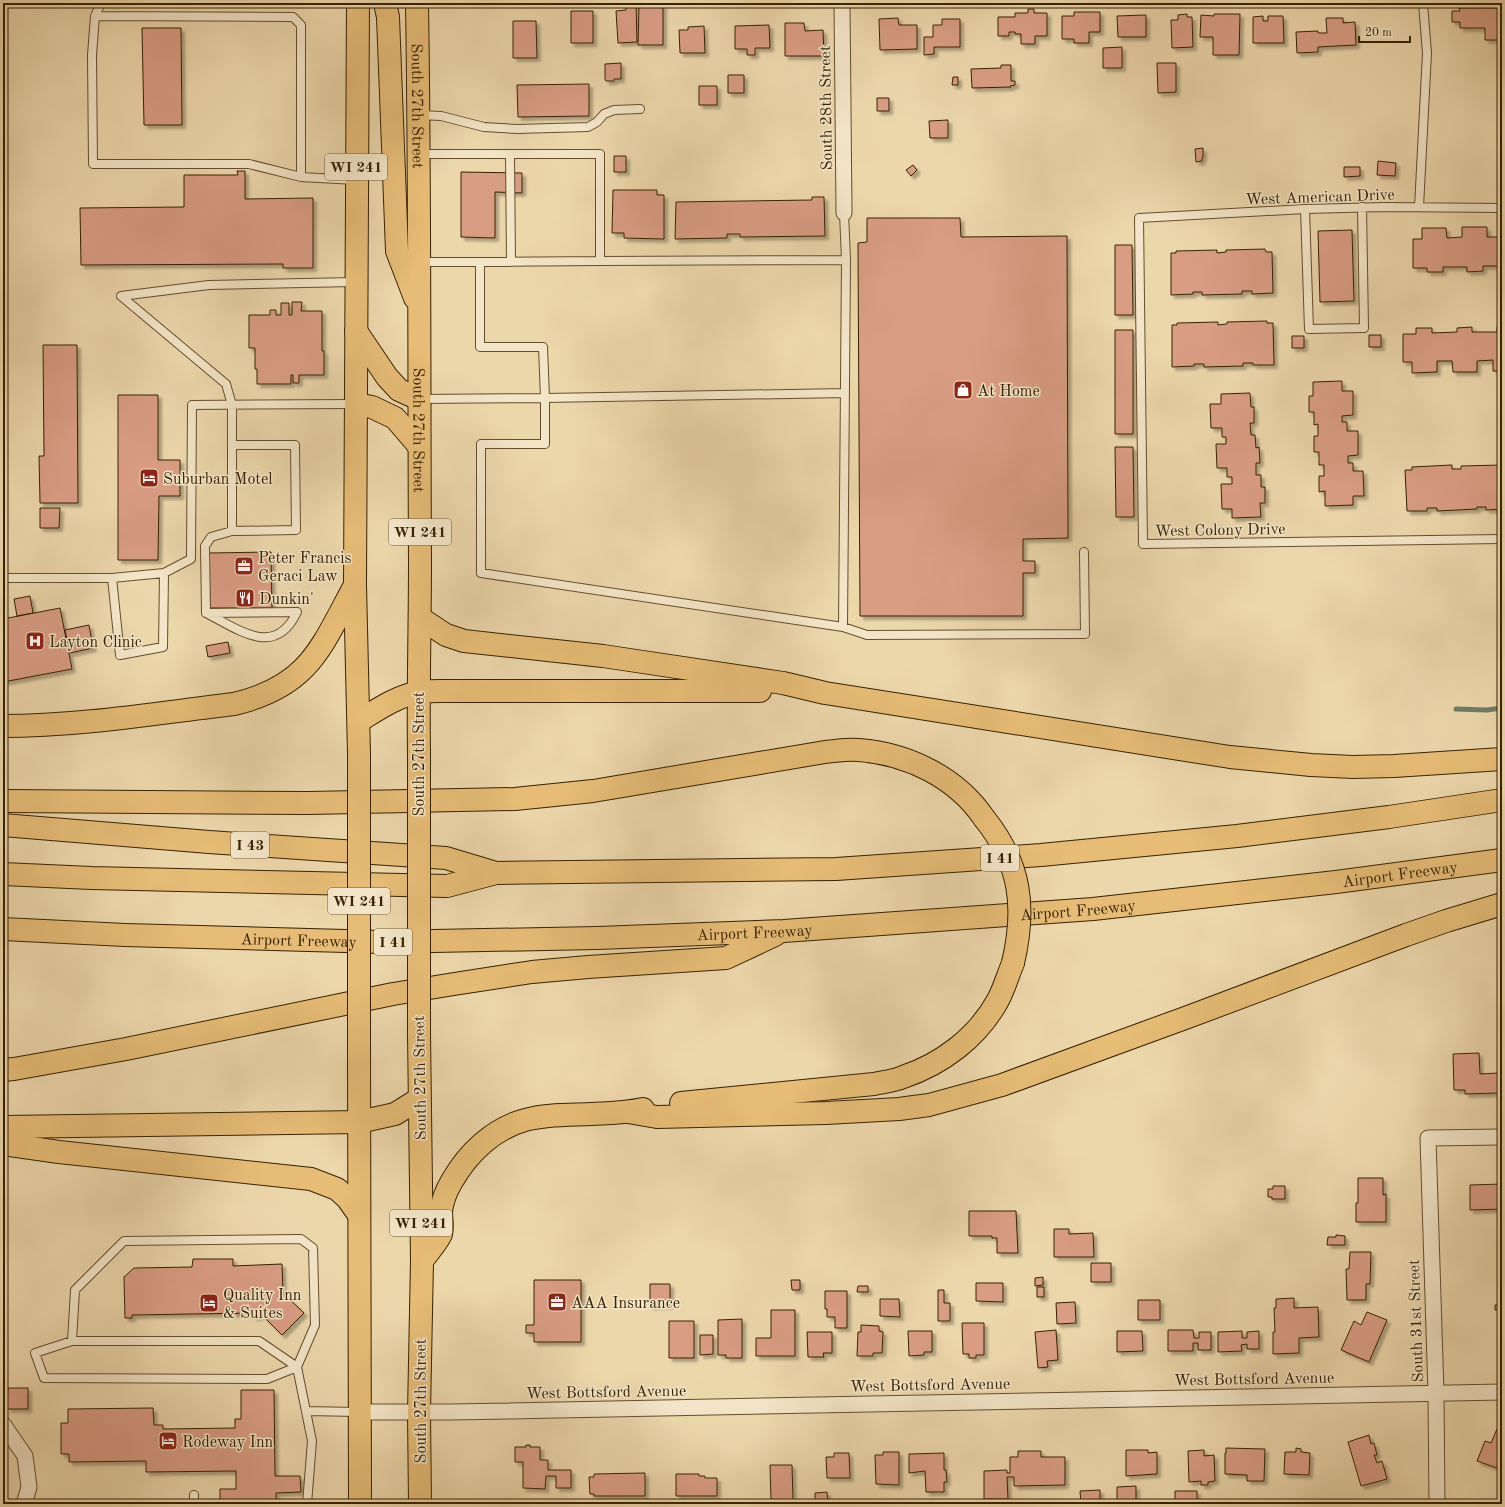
<svg xmlns="http://www.w3.org/2000/svg" width="1505" height="1507" font-family="'Old Standard TT',serif">
  <defs>
    <filter id="shadow"><feDropShadow dx="3.5" dy="3.5" stdDeviation="1" flood-color="#0004"/></filter>
  </defs>
  <rect width="100%" height="100%" fill="#ecd7ab"/>
  <filter id="stains"><feTurbulence type="fractalNoise" baseFrequency=".005" numOctaves="4"/><feColorMatrix values="0 0 0 0 .2 0 0 0 0 .09 0 0 0 0 .02 0 0 0 .5 -.17"/></filter>
  <radialGradient id="worn" r=".72"><stop offset=".6" stop-color="#630" stop-opacity="0"/><stop offset="1" stop-color="#630" stop-opacity=".3"/></radialGradient>
  <g fill="none" stroke-linecap="round" stroke-linejoin="round">
    <path stroke="#717d67" stroke-width="5" d="M1456,709L1487,710L1502,708"/>
  </g>
  <path fill="#d99d84" stroke="#362102" filter="url(#shadow)" d="M636,3L637,42L618,43L616,11L626,10L625,4Z
    M639,5H663V45H638Z
    M1459,8H1502V40H1485V28H1460V22H1452V11H1460Z
    M1028,9H1034V13H1047V36H1035V44H1021V34H1015V32H1009V36H998V17H1015V13H1028Z
    M571,11H593V43H571Z
    M1074,12H1100V32H1089V43H1074V39H1062V16H1074Z
    M1187,14V17H1192L1193,47L1172,48L1171,20H1178V15Z
    M1214,14H1240L1239,55H1213V37H1200L1201,15L1214,16Z
    M1146,15V37H1118L1117,16Z
    M1263,16V21H1268V16H1283L1284,43H1253V17Z
    M898,18L899,25H917V49L880,50L879,19Z
    M1326,18H1343V23L1355,22L1356,45L1318,47V52L1297,53L1296,32L1318,31V33H1327Z
    M942,19H960V47H934V54L924,55V37H933V25H942Z
    M513,21H536L537,58H513Z
    M785,23H804L805,31L823,30L824,56H785Z
    M769,25L770,48H755V55H747V49H735V26Z
    M704,26L705,53H680L679,30H688V27Z
    M142,28H181L182,125H144Z
    M1122,47V68H1103V48Z
    M621,63V79H614V81H606L605,79V64Z
    M1157,63H1176V92L1158,93Z
    M1001,65H1011V81H1015V85L1010,86L1011,87L972,88L971,69L1001,68Z
    M728,75H744V93H728Z
    M953,77H958V85H952Z
    M589,84V116L518,117L517,85Z
    M699,86H717V105H699Z
    M877,98H889V111H877Z
    M948,120V138H930L929,121Z
    M1203,148V157L1202,158V161L1196,162L1195,149Z
    M614,156H626V172H614Z
    M1378,161L1396,163L1395,176L1377,175Z
    M913,165L917,170L911,176L906,170Z
    M1344,167H1360V176L1344,177Z
    M237,171H245V199L313,198V268H283V264L81,265L80,208L184,207V175H238Z
    M461,172L522,173V193L495,192V238L461,237Z
    M613,190H657V195H664V239L624,238V233H612Z
    M812,197H824L825,236L740,237V234H727V238L675,239L676,202L812,200Z
    M867,218H960L961,237L1067,236L1068,538L1023,539V561H1035V573H1023V616H860L858,243L867,242Z
    M1462,227H1487V237H1502V266H1483V271L1467,272V267H1443V272H1427V268H1413V239H1422V228H1446L1447,238L1462,237Z
    M1352,230L1354,301L1320,302L1318,231Z
    M1115,245H1132L1133,315H1115Z
    M1265,249L1266,252H1272L1273,293L1252,294V291H1242V294L1202,295V292H1193V294L1171,295V253H1176V251L1217,250V253L1226,252V250Z
    M292,302H302L301,311H322V351H324V375H299V383H293V375H291V384H257V369H255V348H249V315H270V310H276V315H281V303H289V315H292Z
    M1267,321V323H1273L1274,365H1253V363H1243V366L1204,367V364H1194V366L1172,367V325H1177V323L1218,322V325L1227,324V322Z
    M1472,327V332H1497V327H1502V371H1493V360L1477,361V372H1453L1452,361H1437V372L1412,373V362H1403V334H1416V328H1432V333L1457,332V328Z
    M1115,330H1133V434H1115Z
    M1369,335H1381V347H1369Z
    M1292,336H1304V348H1292Z
    M43,345H77L78,503H40L39,456H44Z
    M1342,381V391H1353V415L1342,416V422H1347V431H1358V455L1348,456V463H1353V471H1363L1364,496H1353V505L1325,506V491L1319,492V476H1324V465H1319V452H1314V436H1318V424L1314,425V412H1309V396H1313V382Z
    M1250,393L1251,407H1254V423H1250L1251,435H1255L1256,448L1259,447L1260,463H1256V475H1261V487H1265V503H1260L1261,517L1232,518V509H1222L1221,484H1232V477H1227V468H1217L1216,444H1226V437H1222V428H1211L1210,404H1221V394Z
    M118,395H158V460H180V496H159L158,560H118Z
    M1115,447H1133L1134,517H1116Z
    M1452,465V469H1461V466L1501,465L1502,509L1486,510V507H1477V509L1437,511V508H1427V511H1407L1405,470H1412V467Z
    M40,508H60L59,528H40Z
    M271,552L272,608H249V610H236V608H210L209,553Z
    M30,596L33,613L17,616L14,599Z
    M60,608L72,669L3,682V619Z
    M89,625L93,648L70,653L65,630Z
    M228,642L230,653L208,657L206,646Z
    M1479,1053L1480,1074L1498,1073L1499,1093L1465,1094V1090H1454L1453,1054Z
    M1358,1178H1383V1195L1386,1194V1222H1356V1203H1358Z
    M1502,1184V1209L1470,1210V1185Z
    M1273,1186H1285V1199H1272V1197H1268V1189H1273Z
    M969,1211H1016L1018,1253H997V1238H992V1236H969Z
    M1054,1229H1069V1234L1093,1233L1094,1257H1054Z
    M1336,1235L1345,1236V1245H1327L1328,1237H1336Z
    M1350,1252H1371L1370,1284H1366V1300H1347L1346,1269H1349Z
    M193,1259H233V1266L282,1264L283,1293L304,1313L282,1335L261,1314L258,1317H253V1313L132,1315V1318H125L124,1277L134,1268L192,1267Z
    M1091,1263H1111V1282H1091Z
    M1043,1277V1285L1035,1286V1278Z
    M534,1280H581V1342H534V1333H526V1325H534Z
    M791,1280H800V1290H792Z
    M976,1283H1003V1302L976,1301Z
    M650,1284H670V1305L650,1306Z
    M858,1286H868V1292H857Z
    M1037,1287H1044V1297H1037Z
    M938,1290H944V1303H950V1321H938Z
    M825,1291H847V1328H835V1317H827V1309H825Z
    M1294,1298V1308L1318,1307L1319,1337L1299,1338V1353L1273,1354V1332H1275L1274,1308H1276V1299Z
    M880,1299H899L900,1317L880,1316Z
    M1138,1300H1160V1320H1138Z
    M1075,1302L1076,1323L1057,1324L1056,1303Z
    M1495,1305H1502V1339L1498,1337V1310H1495Z
    M771,1310H795V1356H756V1338H771Z
    M1367,1312L1387,1320L1369,1362L1341,1350L1354,1321L1361,1325Z
    M742,1319V1358H726V1355H718V1320Z
    M669,1321H694V1358H669Z
    M962,1323H984V1355H976V1358H969V1354H963Z
    M861,1325L879,1326V1331L883,1332L882,1353H873V1356H857L858,1332H861Z
    M1056,1330L1058,1360L1047,1361L1048,1367L1038,1368L1035,1332Z
    M1168,1330H1193L1194,1338H1199V1332H1211V1350H1198V1343H1193V1351H1168Z
    M908,1331H932V1352H924V1355L909,1356Z
    M1117,1331H1142L1143,1351L1117,1352Z
    M1242,1331V1338H1247V1332L1259,1331V1349H1247V1344L1241,1345L1242,1351L1218,1352V1332Z
    M807,1332H832V1353H823L824,1357H808Z
    M700,1335H713V1354L700,1355Z
    M8,1388H28V1409H7Z
    M241,1390H274L275,1476H300L301,1492L276,1493V1504H220V1489H236V1471L146,1472V1461L69,1462V1454H61V1423H68V1409L153,1408L154,1425H163V1429L235,1428V1419H241Z
    M1497,1429L1502,1431V1455L1497,1468L1477,1461L1485,1441L1491,1443Z
    M1369,1435L1371,1444L1374,1443L1377,1455H1374L1377,1463L1382,1461L1387,1479L1361,1486L1348,1442Z
    M526,1445H530V1447H540V1460H548V1470H571V1488H556V1476H546L545,1489L523,1488V1462H515V1447H526Z
    M1226,1448L1265,1449L1264,1481H1247V1475L1225,1474V1453H1226Z
    M1296,1448L1301,1449V1452L1310,1453L1309,1475L1284,1474L1285,1452H1296Z
    M1126,1450H1148V1453L1157,1452V1474L1126,1476Z
    M1204,1450V1456L1214,1455L1215,1481L1208,1482V1485H1201V1481L1189,1482L1188,1451Z
    M1018,1451H1041V1457H1065V1485L1014,1486V1477H1007L1008,1499H984V1471L1007,1470V1473H1010V1457H1018Z
    M883,1452H899V1485L876,1484L875,1455H883Z
    M834,1453H849L850,1478H827L826,1457H834Z
    M944,1453V1470H946L947,1482H944V1492H926L925,1471L909,1473V1454Z
    M770,1465H792L793,1500H781V1503H774V1499L771,1500Z
    M645,1473V1496H594V1494H590L589,1477H594V1474Z
    M676,1474H699V1476H705V1478H717V1496H676Z
    M1136,1486V1504H1117V1487Z
    M1100,1490V1504H1081L1080,1491Z
    M1175,1491H1197V1504H1175Z
    M827,1492L828,1504H815V1493Z
    M1367,1501H1387V1504H1367Z"/>
  <g fill="none" stroke-linecap="round" stroke-linejoin="round">
    <g stroke="#644e2c" stroke-width="10">
      <path id="lane" d="M101,3L95,16L293,17L301,25V177
        M95,16L92,55L93,164H249L301,177L356,180
        M419,115L441,116L484,127L517,129L588,127L597,122L604,114L614,110L640,109
        M510,154L511,262
        M1419,207L1427,53L1423,3
        M1502,208L1385,207L1305,209L1139,218L1143,544L1502,539
        M1305,209L1309,329L1364,328L1362,207
        M844,213L846,260
        M600,261L480,262V347H543L545,398L845,393
        M419,262H480
        M419,399L545,398V444H481V573L843,627L846,260L600,261V154H420
        M232,445H295L296,530L232,531V405L226,384L121,296L209,285L355,282
        M164,573L112,578L120,655L163,647L164,573L191,559L192,405L355,404
        M3,578H112
        M206,613L297,612C275,659 238,629 206,613L205,546L211,537L232,531
        M843,627L867,635L1085,634L1084,552
        M72,1341L35,1353L44,1378L267,1379L297,1367L259,1341H72L75,1290L124,1241L301,1239L313,1248L315,1325L297,1367L312,1441L307,1504
        M306,1411L359,1412
        M194,1495V1504"/>
    </g>
    <g stroke="#644e2c" stroke-width="17">
      <path id="street" d="M842,3L844,213
        M359,1412H451L1502,1392
        M3,1424L25,1456L29,1487L24,1504
        M1437,1504L1436,1393L1428,1138L1502,1137"/>
    </g>
    <g stroke="#362102" stroke-width="24">
      <g id="primary">
        <path d="M358,3L355,585L359,754"/>
        <path d="M385,3L388,17L397,251L415,298"/>
        <path id="s1" d="M417,3C420,189 419,375 420,561C420,625 418,689 419,753"/>
        <path d="M356,331L387,377L399,390L419,399"/>
        <path d="M356,404L372,407L395,418L419,446"/>
        <path d="M419,1034L422,1261L419,1413L420,1504"/>
        <path d="M359,1048L360,1504"/>
      </g>
    </g>
    <g stroke="#362102" stroke-width="24">
      <g id="highway">
        <path d="M420,618L446,635L464,641L603,656L783,683L825,693L1230,757L1311,765L1353,767L1394,766L1502,759"/>
        <path d="M359,721C377,710 397,696 419,692C426,691 434,691 441,691H760"/>
        <path d="M3,726C80,726 157,713 234,704C310,686 321,647 355,585"/>
        <path d="M3,801L308,803L515,799L593,791L825,752C836,751 848,749 859,750C908,754 956,777 984,818"/>
        <path d="M3,825L209,842L446,858L496,873"/>
        <path d="M3,874L91,878L447,886L496,873L836,869L1041,855L1237,836L1389,817L1502,800"/>
        <path id="s2" d="M3,929L125,935L382,942L597,938L784,931L1093,909L1336,882L1502,860"/>
        <path d="M3,1070L14,1069L126,1049L393,994L454,984L532,972L588,967L726,958L775,935"/>
        <path d="M681,1103L874,1084C883,1082 894,1081 903,1077C942,1064 978,1037 998,1000C1004,989 1008,975 1013,963"/>
        <path d="M628,1112L657,1117L826,1113L899,1109L929,1105L1002,1085L1188,1017L1406,935L1446,921L1502,904"/>
        <path d="M3,1127L359,1122L395,1114L419,1099"/>
        <path d="M3,1144L59,1152L311,1179L337,1189L347,1198L359,1215"/>
        <path d="M422,1261C426,1255 439,1240 441,1234C443,1227 441,1219 441,1212C442,1201 446,1191 452,1181C468,1153 493,1129 525,1120C546,1114 570,1115 592,1114C609,1113 626,1113 643,1109"/>
      </g>
    </g>
    <use href="#lane" stroke="#f3e5c8" stroke-width="8"/>
    <use href="#street" stroke="#f3e5c8" stroke-width="15"/>
    <use href="#primary" stroke="#e6bc76" stroke-width="22"/>
    <use href="#highway" stroke="#e6bc76" stroke-width="22"/>
    <g stroke="#362102" stroke-width="24" stroke-linecap="butt">
      <path id="primary-bridge" d="M359,754V1048
        M419,1034V753"/>
    </g>
    <g stroke="#362102" stroke-width="24" stroke-linecap="butt">
      <path id="highway-bridge" d="M984,818C1021,864 1026,907 1013,963"/>
    </g>
    <use href="#primary-bridge" stroke="#e6bc76" stroke-width="22"/>
    <use href="#highway-bridge" stroke="#e6bc76" stroke-width="22"/>
  </g>
  <defs>
    <g id="shop-square" transform="scale(1)"><rect x="-9" y="-9" width="18" height="18" rx="4" fill="#8f2418" stroke="#f3e5c8"/><path d="M-5-2.5h2.3a2.7 3.5 0 0 1 5.4 0H5L5.5 6h-11ZM-1.5-2.5h3a1.5 2.3 0 0 0-3 0Z" fill="#fff"/></g>
    <g id="hotel-square" transform="scale(1)"><rect x="-9" y="-9" width="18" height="18" rx="4" fill="#8f2418" stroke="#f3e5c8"/><path d="M-6-4.5h1.5V1H6V5H4.5V3h-9V5H-6ZM-4 0a1.8 1.8 0 1 1 3.6 0ZM.5 0V-2.5h3Q6-2.5 6 0Z" fill="#fff"/></g>
    <g id="office-square" transform="scale(1)"><rect x="-9" y="-9" width="18" height="18" rx="4" fill="#8f2418" stroke="#f3e5c8"/><path d="M-6-3h4V-5.5h4V-3h4V5H-6ZM-1-4.5V-3h2v-1.5ZM-6 0V1H6V0Z" fill="#fff"/></g>
    <g id="restaurant-square" transform="scale(1)"><rect x="-9" y="-9" width="18" height="18" rx="4" fill="#8f2418" stroke="#f3e5c8"/><path d="M-5-6h1v4h1v-4h1v4h1v-4h1v5L-1.5 .5V6h-2V.5L-5-1ZM5-6V6H3V1.5H1.5Q1.5-4 5-6Z" fill="#fff"/></g>
    <g id="hospital-square" transform="scale(1)"><rect x="-9" y="-9" width="18" height="18" rx="4" fill="#8f2418" stroke="#f3e5c8"/><path d="M-5-5h3v3.5h4V-5h3V5h-3V1.5h-4V5h-3Z" fill="#fff"/></g>
  </defs>
  <g fill-rule="evenodd">
    <use href="#shop-square" x="963" y="390"/>
    <use href="#hotel-square" x="149" y="478"/>
    <use href="#office-square" x="244" y="566"/>
    <use href="#restaurant-square" x="245" y="598"/>
    <use href="#hospital-square" x="35" y="641"/>
    <use href="#office-square" x="557" y="1302"/>
    <use href="#hotel-square" x="209" y="1303"/>
    <use href="#hotel-square" x="168" y="1441"/>
  </g>
  <g text-anchor="middle" stroke-width="3" stroke-linejoin="round" paint-order="stroke">
    <g fill="#f3e5c8" stroke="#6f5c3d" stroke-width="1">
      <rect x="325" y="154" width="62" height="26" rx="3"/>
      <rect x="389" y="519" width="62" height="26" rx="3"/>
      <rect x="231" y="832" width="38" height="26" rx="3"/>
      <rect x="981" y="845" width="38" height="26" rx="3"/>
      <rect x="328" y="888" width="62" height="26" rx="3"/>
      <rect x="374" y="929" width="38" height="26" rx="3"/>
      <rect x="390" y="1210" width="62" height="26" rx="3"/>
    </g>
    <g font-size="15" font-weight="bold" fill="#362102">
      <text x="356" y="172">WI 241</text>
      <text x="420" y="537">WI 241</text>
      <text x="250" y="850">I 43</text>
      <text x="1000" y="863">I 41</text>
      <text x="359" y="906">WI 241</text>
      <text x="393" y="947">I 41</text>
      <text x="421" y="1228">WI 241</text>
    </g>
    <g font-size="16" fill="#362102" stroke="#f3e5c8">
      <text dy="6" stroke="none"><textPath href="#s1" startOffset="103">South 27th Street</textPath></text>
      <text transform="translate(825 108) rotate(-91)" y="6">South 28th Street</text>
      <text transform="translate(1320 196) rotate(-2)" y="6">West American Drive</text>
      <text dy="6" stroke="none"><textPath href="#s1" startOffset="427">South 27th Street</textPath></text>
      <text transform="translate(1220 529) rotate(-1)" y="6">West Colony Drive</text>
      <text transform="translate(418 754) rotate(-90)" y="6">South 27th Street</text>
      <text dy="6" stroke="none"><textPath href="#s2" startOffset="1400">Airport Freeway</textPath></text>
      <text dy="6" stroke="none"><textPath href="#s2" startOffset="1076">Airport Freeway</textPath></text>
      <text dy="6" stroke="none"><textPath href="#s2" startOffset="752">Airport Freeway</textPath></text>
      <text dy="6" stroke="none"><textPath href="#s2" startOffset="296">Airport Freeway</textPath></text>
      <text transform="translate(419 1078) rotate(-91)" y="6">South 27th Street</text>
      <text transform="translate(1415 1321) rotate(-92)" y="6">South 31st Street</text>
      <text transform="translate(1254 1378) rotate(-1)" y="6">West Bottsford Avenue</text>
      <text transform="translate(930 1384) rotate(-1)" y="6">West Bottsford Avenue</text>
      <text transform="translate(606 1391) rotate(-1)" y="6">West Bottsford Avenue</text>
      <text transform="translate(420 1401) rotate(-90)" y="6">South 27th Street</text>
    </g>
    <g font-size="16" fill="#362102" stroke="#f3e5c8" text-anchor="start">
      <text x="977" y="396">At Home</text>
      <text x="163" y="484">Suburban Motel</text>
      <text x="258" y="563">Peter Francis<tspan x="258" dy="18">Geraci Law</tspan></text>
      <text x="259" y="604">Dunkin'</text>
      <text x="49" y="647">Layton Clinic</text>
      <text x="223" y="1300">Quality Inn<tspan x="223" dy="18">&amp; Suites</tspan></text>
      <text x="571" y="1308">AAA Insurance</text>
      <text x="182" y="1447">Rodeway Inn</text>
    </g>
  </g>
  <rect width="1505" height="1507" fill="none" stroke="#ecd7ab" stroke-width="16"/>
  <rect x="4" y="4" width="1497" height="1499" fill="none" stroke="#362102" stroke-width="2"/>
  <rect x="8" y="8" width="1489" height="1491" fill="none" stroke="#362102"/>
  <path d="M1359 36v6h51v-6" fill="none" stroke="#362102" stroke-width="2"/>
  <text x="1365" y="36" font-size="12" fill="#362102" stroke="#f3e5c8" stroke-width="3" paint-order="stroke">20 m</text>
  <rect width="100%" height="100%" filter="url(#stains)"/>
  <rect width="100%" height="100%" fill="url(#worn)"/>
</svg>
